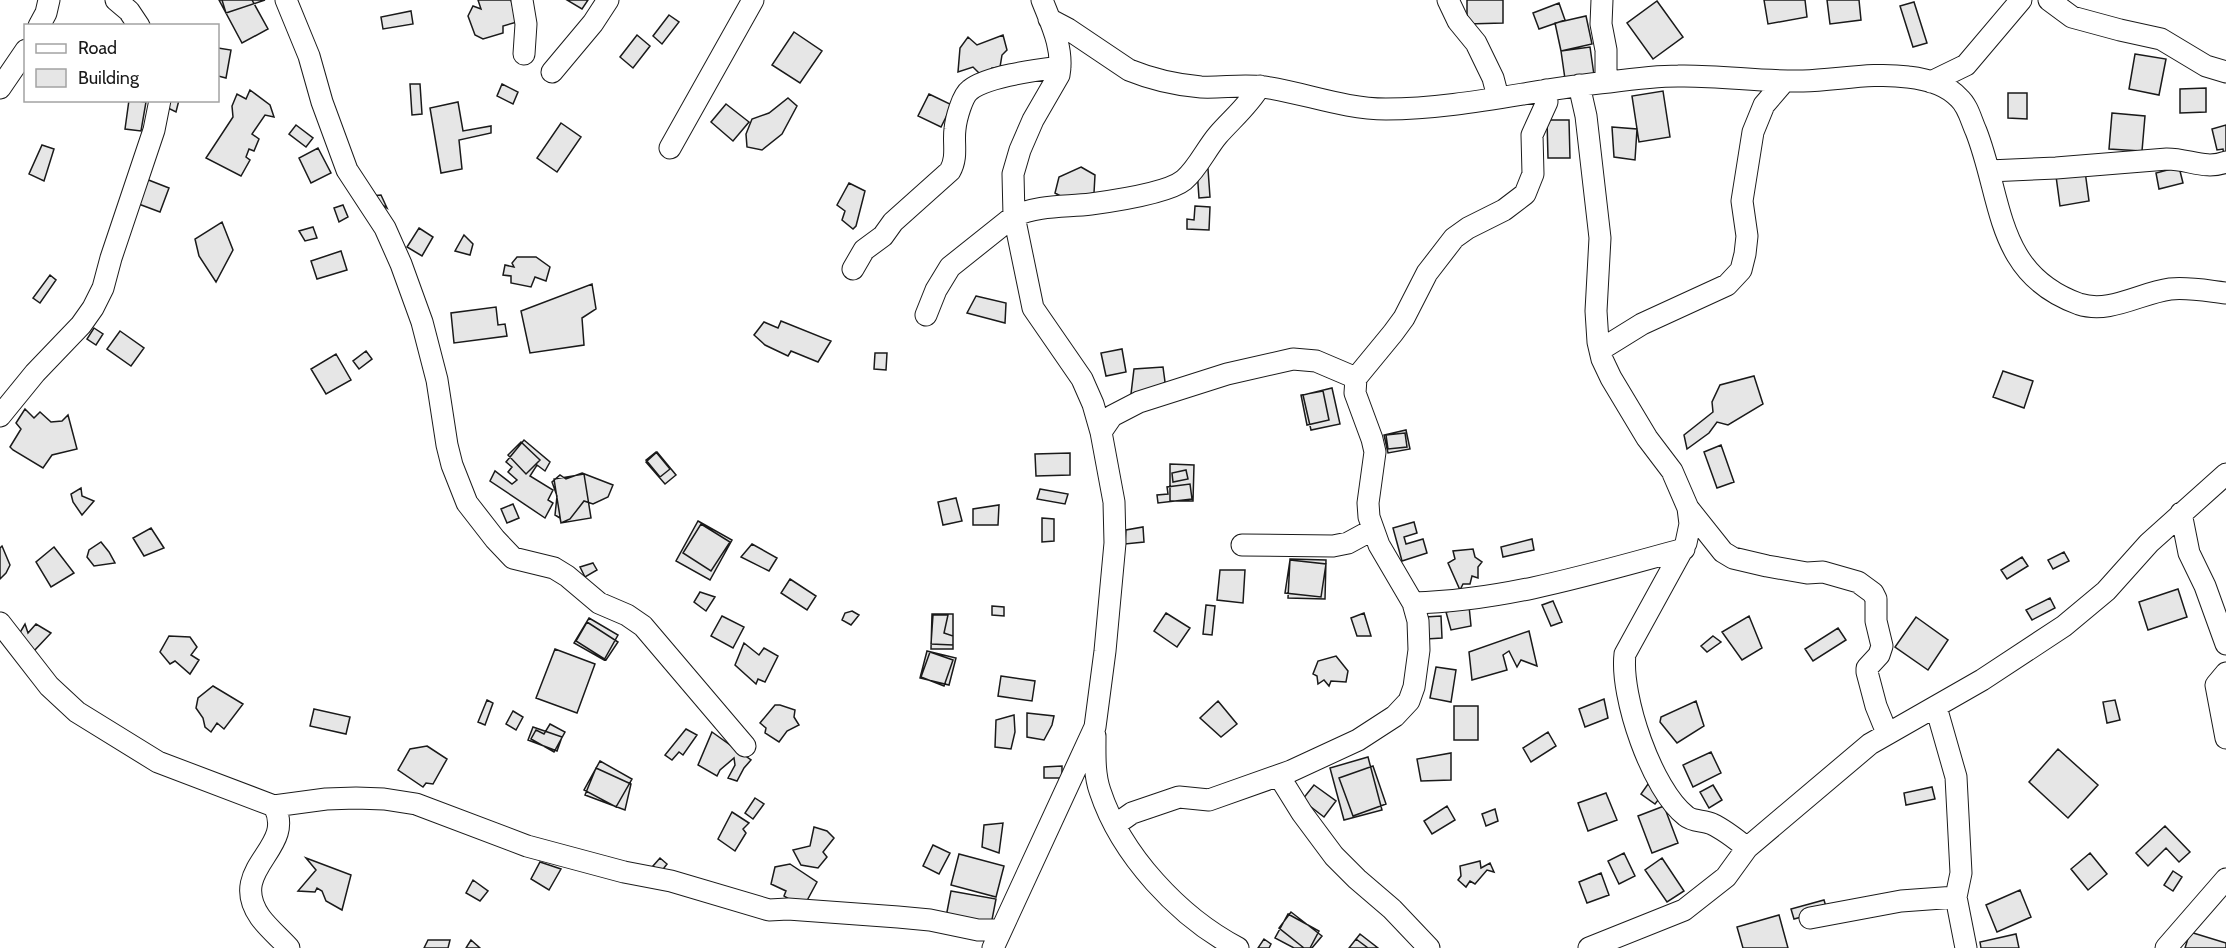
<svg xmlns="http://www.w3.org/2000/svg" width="2226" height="948" font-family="Cabin,sans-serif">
  <rect width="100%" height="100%" fill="#fff"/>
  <path fill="#e6e6e6" stroke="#1a1a1a" stroke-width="1.5" d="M219,0H252L268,29L242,43Z
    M222,0H265L226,13Z
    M478,0H511L517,22L503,26V33L483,39L475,35L468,16L473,6L481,9Z
    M567,0H588L582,9Z
    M1467,0H1503V23L1467,24Z
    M1764,0H1805L1807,17L1768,24Z
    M1827,0H1859L1861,20L1830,24Z
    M1657,1L1683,37L1653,59L1627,23Z
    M1914,2L1927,43L1913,47L1900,6Z
    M1559,3L1565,20L1539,29L1533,13Z
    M411,11L413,24L383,29L381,17Z
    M669,15L679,22L662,44L653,36Z
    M1586,16L1592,44L1561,51L1555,23Z
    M794,32L822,51L800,83L772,65Z
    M637,35L650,46L633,68L620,57Z
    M1003,35L1007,50L1002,55L1000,67L992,68L995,74H980L973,67L958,72L960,48L968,37L977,45Z
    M1590,47L1594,75L1565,79L1561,51Z
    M218,48L231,50L226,78L218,76Z
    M2135,54L2166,59L2159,95L2129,89Z
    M410,84H420L422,114L412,115Z
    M502,84L518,92L513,104L497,96Z
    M2206,88V112L2180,113V89Z
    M250,90L270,105L274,117L265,115L252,134L259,139L254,151L249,149L246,157L250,160L241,176L206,158L233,117L232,106L237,94L246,99Z
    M1663,91L1670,137L1639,142L1632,96Z
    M2008,93H2027V119L2008,118Z
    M929,94L952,105L941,127L918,116Z
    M788,98L797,106L782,134L762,150L747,147L746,134L752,119L769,113Z
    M129,100L146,102L141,131L125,129Z
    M165,100H179L176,112L164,106Z
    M458,102L463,131L491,126V133L459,140L462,169L441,173L430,108Z
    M726,104L749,122L733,141L711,122Z
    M2112,113L2145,116L2142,151L2109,149Z
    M1547,120H1569L1570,158H1548Z
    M561,123L581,137L557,172L537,158Z
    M296,125L313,138L306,147L289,134Z
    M2226,125V156H2224L2223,149L2217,150L2212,129Z
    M1612,127L1637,129L1635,160L1614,157Z
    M42,145L54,149L44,181L29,174Z
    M318,148L331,173L311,183L299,158Z
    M1081,167L1095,175L1094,193L1066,199L1055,193L1059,177Z
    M2179,167L2183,183L2159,189L2156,173Z
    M1208,169L1210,197L1199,198L1197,170Z
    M2085,171L2089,201L2060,206L2056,176Z
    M146,179L169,188L160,212L136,203Z
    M849,183L865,191L856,226L853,229L842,220L845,211L837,205Z
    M381,195L387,208L368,196Z
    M343,205L348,217L339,222L334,208Z
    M1195,206L1210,207L1209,230L1187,229V219L1194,220Z
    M222,222L233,250L216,282L199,256L195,239Z
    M313,227L317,238L305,241L299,231Z
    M419,228L433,237L422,256L407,247Z
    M464,235L473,244L470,255L455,251Z
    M341,251L347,270L317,279L311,261Z
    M517,257H536L550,267L546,281L535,277L531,287L511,283V276L503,275L505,265L514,267L512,263Z
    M50,275L56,280L40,303L33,298Z
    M592,284L596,309L582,318L584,345L530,353L521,311Z
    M976,296L1006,303L1005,323L967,313Z
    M496,307L498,325L505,324L507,336L454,343L451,313Z
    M781,321L831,341L818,362L791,351L788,356L765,345L754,335L764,322L778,328Z
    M94,328L103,334L96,345L87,339Z
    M120,331L144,348L131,366L107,349Z
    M1122,349L1126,372L1106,376L1101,353Z
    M366,351L372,359L359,369L353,361Z
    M875,353H887L886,370L874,369Z
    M336,354L351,380L326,394L311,369Z
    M1163,367L1165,382L1152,393L1140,396L1131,394L1134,369Z
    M2003,371L2033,381L2024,408L1993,397Z
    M1754,376L1763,404L1728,425L1717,422L1709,433L1687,449L1684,435L1713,412L1712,402L1720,385Z
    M1332,388L1340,424L1311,430L1303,395Z
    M1323,391L1329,420L1307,425L1301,395Z
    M25,409L34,418L40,412L51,422L62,421L68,415L77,449L52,455L43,468L13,450L10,447L21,429L16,423Z
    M1406,430L1410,449L1388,453L1384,435Z
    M1405,433L1407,447L1388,449L1386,435Z
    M524,440L550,462L545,471L537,465L530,476L553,490L548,500L553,503L545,518L490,481L495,471L512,484L517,480L508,472L512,467L506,462Z
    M521,442L540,460L526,474L508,455Z
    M1721,445L1734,482L1717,488L1704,452Z
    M656,452L670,469L660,477L646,460Z
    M657,452L676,475L665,484L646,462Z
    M1070,453V475L1036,476L1035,454Z
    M1170,464L1194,465L1193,501H1170Z
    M1186,470L1188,479L1173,482L1172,473Z
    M582,473L613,485L608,497L593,504L584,501L570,519L561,523L560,518L555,515L557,496L552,482L560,475L566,479Z
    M584,474L591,518L561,523L554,479Z
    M1190,484L1192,499L1158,503L1157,495L1168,494L1167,487Z
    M81,488L82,496L94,501L82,515L73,502L71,494Z
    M1040,489L1068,494L1065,504L1037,499Z
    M956,498L962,521L943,525L938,502Z
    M513,504L519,518L507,523L501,509Z
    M999,505L998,525H973V509Z
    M1042,518L1054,519V541L1042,542Z
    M698,521L732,540L710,580L676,561Z
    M1414,522L1417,533L1404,537L1406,544L1423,539L1427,553L1402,561L1393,528Z
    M701,524L730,542L711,571L683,553Z
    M1143,527L1144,542L1125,544L1126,530Z
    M151,528L164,548L144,556L133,538Z
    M1532,539L1534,550L1503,557L1501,547Z
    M101,542L109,552L115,563L94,566L87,557L89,550Z
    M752,544L777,558L769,571L741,557Z
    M2,546L10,565L6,573L0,579V548Z
    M54,547L74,573L51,587L36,562Z
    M1473,549L1475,557L1482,562L1478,567V578L1472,576L1470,584H1463L1460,590L1448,563L1455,559L1453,551Z
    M2064,552L2069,561L2053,569L2048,560Z
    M2022,557L2028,566L2007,579L2001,570Z
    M1290,559L1326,560L1325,599L1288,598Z
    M1290,560L1326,564L1321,597L1285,593Z
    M593,563L597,570L585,577L580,567Z
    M1220,570H1245L1243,603L1217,600Z
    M790,579L816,596L807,610L781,593Z
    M2178,589L2187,617L2148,630L2139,602Z
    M700,592L715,597L706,611L694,602Z
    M2050,598L2055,608L2032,620L2026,610Z
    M1553,601L1562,622L1551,626L1542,605Z
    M1206,605L1215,606L1212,635L1203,634Z
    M992,606L1004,607V616L992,615Z
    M1469,606L1471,626L1451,630L1446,612Z
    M852,611L859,615L851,625L842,620L845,613Z
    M1166,613L1190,628L1177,647L1154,631Z
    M1364,613L1371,636H1357L1351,618Z
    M932,614H953V649H931Z
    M933,615H948L944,633L953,636V645L931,644Z
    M722,616L744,627L733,648L711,636Z
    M1441,616L1442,638L1426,639L1425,617Z
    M1749,616L1762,648L1742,660L1722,632Z
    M1916,617L1948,640L1928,670L1895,647Z
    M589,618L618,635L604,660L574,643Z
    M587,622L618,642L606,660L576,641Z
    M25,624L28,633L36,624L51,633L32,653L18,636Z
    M1838,628L1846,640L1813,661L1805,649Z
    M1529,631L1537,666L1521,660L1517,667L1509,651L1503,655L1507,670L1472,680L1469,652Z
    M169,636L190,637L197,647L191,655L199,660L190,674L175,661L170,664L160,652Z
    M1713,636L1721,642L1707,652L1701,646Z
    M744,643L759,655L764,648L778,656L765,682L758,679L756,684L735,665Z
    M555,649L595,664L577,713L536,698Z
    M927,651L956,658L949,685L920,678Z
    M930,652L953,660L944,686L921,677Z
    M1336,656L1348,671L1346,682L1331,681L1329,686L1324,680L1318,684L1317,676L1313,674L1318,661Z
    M1436,667L1456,670L1451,702L1430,698Z
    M1001,676L1035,681L1032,701L998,696Z
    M213,686L243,704L224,729L217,723L211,732L205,727L203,718L196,708L198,698Z
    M1604,699L1608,718L1585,727L1579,709Z
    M487,700L493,703L485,725L478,722Z
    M2115,700L2120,720L2107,723L2103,702Z
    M1218,701L1237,724L1221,737L1200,718Z
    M1696,701L1704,726L1677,743L1660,722L1661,717Z
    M775,705H780L795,710L794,717L799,725L787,731L779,742L765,733L766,728L760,723Z
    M1454,706H1478V740H1454Z
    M314,709L350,717L346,734L310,726Z
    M513,711L523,717L516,730L506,724Z
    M1027,713L1054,716L1052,725L1044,740L1027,737Z
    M1014,715L1015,732L1011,749L995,747L996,720Z
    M550,724L565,732L554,752L531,739L536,730L544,734Z
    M533,727L562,737L557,751L528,740Z
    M686,729L697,735L683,755L679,752L672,760L665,755Z
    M712,732L751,760L744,768L737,781L728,778L735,765L734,758L720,770L717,776L698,765Z
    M1548,732L1556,746L1531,762L1523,748Z
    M427,746L447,759L433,784L426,783L423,787L398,770L410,749Z
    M2058,749L2098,785L2068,818L2029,782Z
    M1711,752L1721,773L1693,787L1683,765Z
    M1451,753V780L1421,781L1417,759Z
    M1368,757L1382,810L1344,820L1330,768Z
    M600,761L632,779L616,807L584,790Z
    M1062,766V778H1044V767Z
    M1373,766L1386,804L1353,816L1339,778Z
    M596,768L631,784L625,810L585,795Z
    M1648,784L1662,795L1655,804L1641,794Z
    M1314,785L1336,801L1324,817L1302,800Z
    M1713,785L1722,800L1709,808L1700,792Z
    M1932,787L1935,799L1906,805L1904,793Z
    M1606,793L1617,820L1588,831L1578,803Z
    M755,798L764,804L753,819L745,813Z
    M1447,806L1455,820L1432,834L1424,821Z
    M1664,806L1678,843L1652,853L1638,816Z
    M1495,809L1498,821L1486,826L1482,814Z
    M732,812L749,823L743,829L746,833L735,851L718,839Z
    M1003,823L999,853L982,847L984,825Z
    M2165,826L2190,852L2179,862L2166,848L2148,866L2136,853Z
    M814,827L827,831L834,838L823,852L827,857L818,868L801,865L793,850L810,846Z
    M933,845L950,853L939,874L923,866Z
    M1624,853L1635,876L1619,884L1608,861Z
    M2090,853L2107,874L2088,890L2071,869Z
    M959,854L1004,866L996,897L951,885Z
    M306,858L351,875L342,910L326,901L322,891L317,888L315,892L298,891L316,870Z
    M660,858L667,864L661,872L653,866Z
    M1662,858L1684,891L1667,902L1645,870Z
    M1480,861L1481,868L1490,863L1494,872L1487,870L1475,884L1470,881L1466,887L1458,880L1461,876L1460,866Z
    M540,862L561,869L549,890L531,879Z
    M790,864L817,882L803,908L784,896L786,891L771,884L775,867Z
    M2173,871L2182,877L2173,891L2164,885Z
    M1601,873L1609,895L1587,903L1579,882Z
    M473,880L488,891L480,901L466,893Z
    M2020,890L2031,917L1997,932L1986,905Z
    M951,891L996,899L991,925L946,917Z
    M1824,900L1827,910L1794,919L1791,909Z
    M1291,912L1322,936L1312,948H1304L1279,928Z
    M1288,914L1319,931L1310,948H1294L1275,938Z
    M1779,915L1788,948H1743L1737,927Z
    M2190,932L2226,943V948H2185Z
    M1360,934L1378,948H1349Z
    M2016,934L2019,948H1981L1980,942Z
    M1264,939L1271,944L1269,948H1258Z
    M1356,939L1368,948H1349Z
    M428,940H450L448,948H424Z
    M471,940L480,948H466Z"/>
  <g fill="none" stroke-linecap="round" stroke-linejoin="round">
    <g stroke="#1a1a1a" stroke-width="23">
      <path id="minor" d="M116,0L129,11L139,26
        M286,0L309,56L322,102L347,170L385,228L401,264L422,322L437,380L447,445L452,465L467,503L495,539L513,558L554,568L567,576L599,603L627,615L643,626L745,746
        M522,0L526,24L524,54
        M1448,0L1458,21L1476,43L1493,78L1498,97
        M1602,0L1601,24L1606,50V82
        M2049,0L2072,17L2120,30L2161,39L2206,66L2226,72
        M1049,19L1068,29L1129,70C1151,79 1177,85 1201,87C1222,88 1243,84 1264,87C1305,93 1344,109 1386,109C1461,109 1535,89 1609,82C1632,79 1655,76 1678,76C1719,75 1761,82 1803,81C1838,80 1873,72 1908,77C1926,79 1947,85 1959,98C1968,106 1971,120 1976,131C2003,200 1995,274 2079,304C2110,314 2140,293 2170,289C2189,287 2208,291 2226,293
        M39,26L46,13L49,0
        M552,72L593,23L608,0
        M1931,82L1966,65L2021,0
        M1579,85L1586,116L1600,238L1596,311L1598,342L1602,359L1611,378L1647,438L1672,471L1688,508L1723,552L1733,558L1767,566L1807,573L1823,572L1858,582L1873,593L1876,599V621L1882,646L1879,655L1867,668V672L1876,706L1887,733
        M0,88L26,50
        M670,148L753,0
        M1989,171L2056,168L2167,159C2189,159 2205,170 2226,162
        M853,269L864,250L883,236L893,222L950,171C958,157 953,143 955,129C956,119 962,96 970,90C987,76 1037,70 1060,67
        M926,315L936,290L950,267L1014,216C1038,205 1065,207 1091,204C1113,201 1168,193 1184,180C1198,168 1206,149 1218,135C1232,119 1249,105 1260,86
        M1600,350L1642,324L1727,285L1741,270L1745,254L1747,236L1742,201L1753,132L1764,105L1782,84L1781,81
        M0,416L35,373L81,325L93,308L103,288L111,258L154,130L160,100
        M1101,432L1112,416L1139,402L1227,374L1293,359L1316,361L1356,378
        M1688,508L1690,524L1686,543L1625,654C1620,696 1652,790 1686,816C1693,822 1704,820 1712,824C1725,830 1736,839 1747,848
        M2181,513L2189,553L2205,586L2226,644
        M1242,545L1333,546L1348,543L1372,530
        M1413,603C1505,601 1595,573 1684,549
        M0,623L49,686L77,712L158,762L274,806L326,799L356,798L384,799L416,804L527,846L624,872L671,881L769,910L788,909L898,917L930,920L978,930H1000
        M2226,673L2216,685L2226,738
        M1936,707L1956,777L1961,873L1956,897L1966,948
        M1095,736C1095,754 1094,774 1100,791C1121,855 1179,917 1238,948
        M1279,776L1302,813L1334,856L1357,879L1392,909L1429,948
        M274,806C297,849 226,868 260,917C268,928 280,938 289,948
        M1115,825L1132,813L1179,797L1209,800L1291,771L1358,740L1395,716L1409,701L1414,687L1419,650L1418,621L1413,603L1379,545L1369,517L1368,503L1375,452L1372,439L1355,393L1356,378L1393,333L1404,318L1427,273L1454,238L1468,228L1504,210L1525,194L1533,174L1532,135L1547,102L1546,90
        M1810,918L1901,901L1956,897
        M993,948L1095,727L1105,651L1115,543L1114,502L1101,432L1093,404L1082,379L1033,308L1014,216L1013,174L1020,150L1033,120L1059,75C1064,49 1051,23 1042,0
        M1589,948L1684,910L1726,877L1747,848L1870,744L1982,680L2064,626L2106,591L2149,543L2226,474
        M2166,948L2226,879"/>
    </g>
    <use href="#minor" stroke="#fff" stroke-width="21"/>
  </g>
  <rect x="24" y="24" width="195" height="78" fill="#ffffff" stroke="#a3a3a3" stroke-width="1.5"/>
  <rect x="36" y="44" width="30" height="9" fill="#ffffff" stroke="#a3a3a3" stroke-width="1.5"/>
  <text x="78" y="54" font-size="18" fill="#1a1a1a">Road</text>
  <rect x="36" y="69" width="30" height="18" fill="#e6e6e6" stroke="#a3a3a3" stroke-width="1.5"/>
  <text x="78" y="84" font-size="18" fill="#1a1a1a">Building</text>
</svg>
